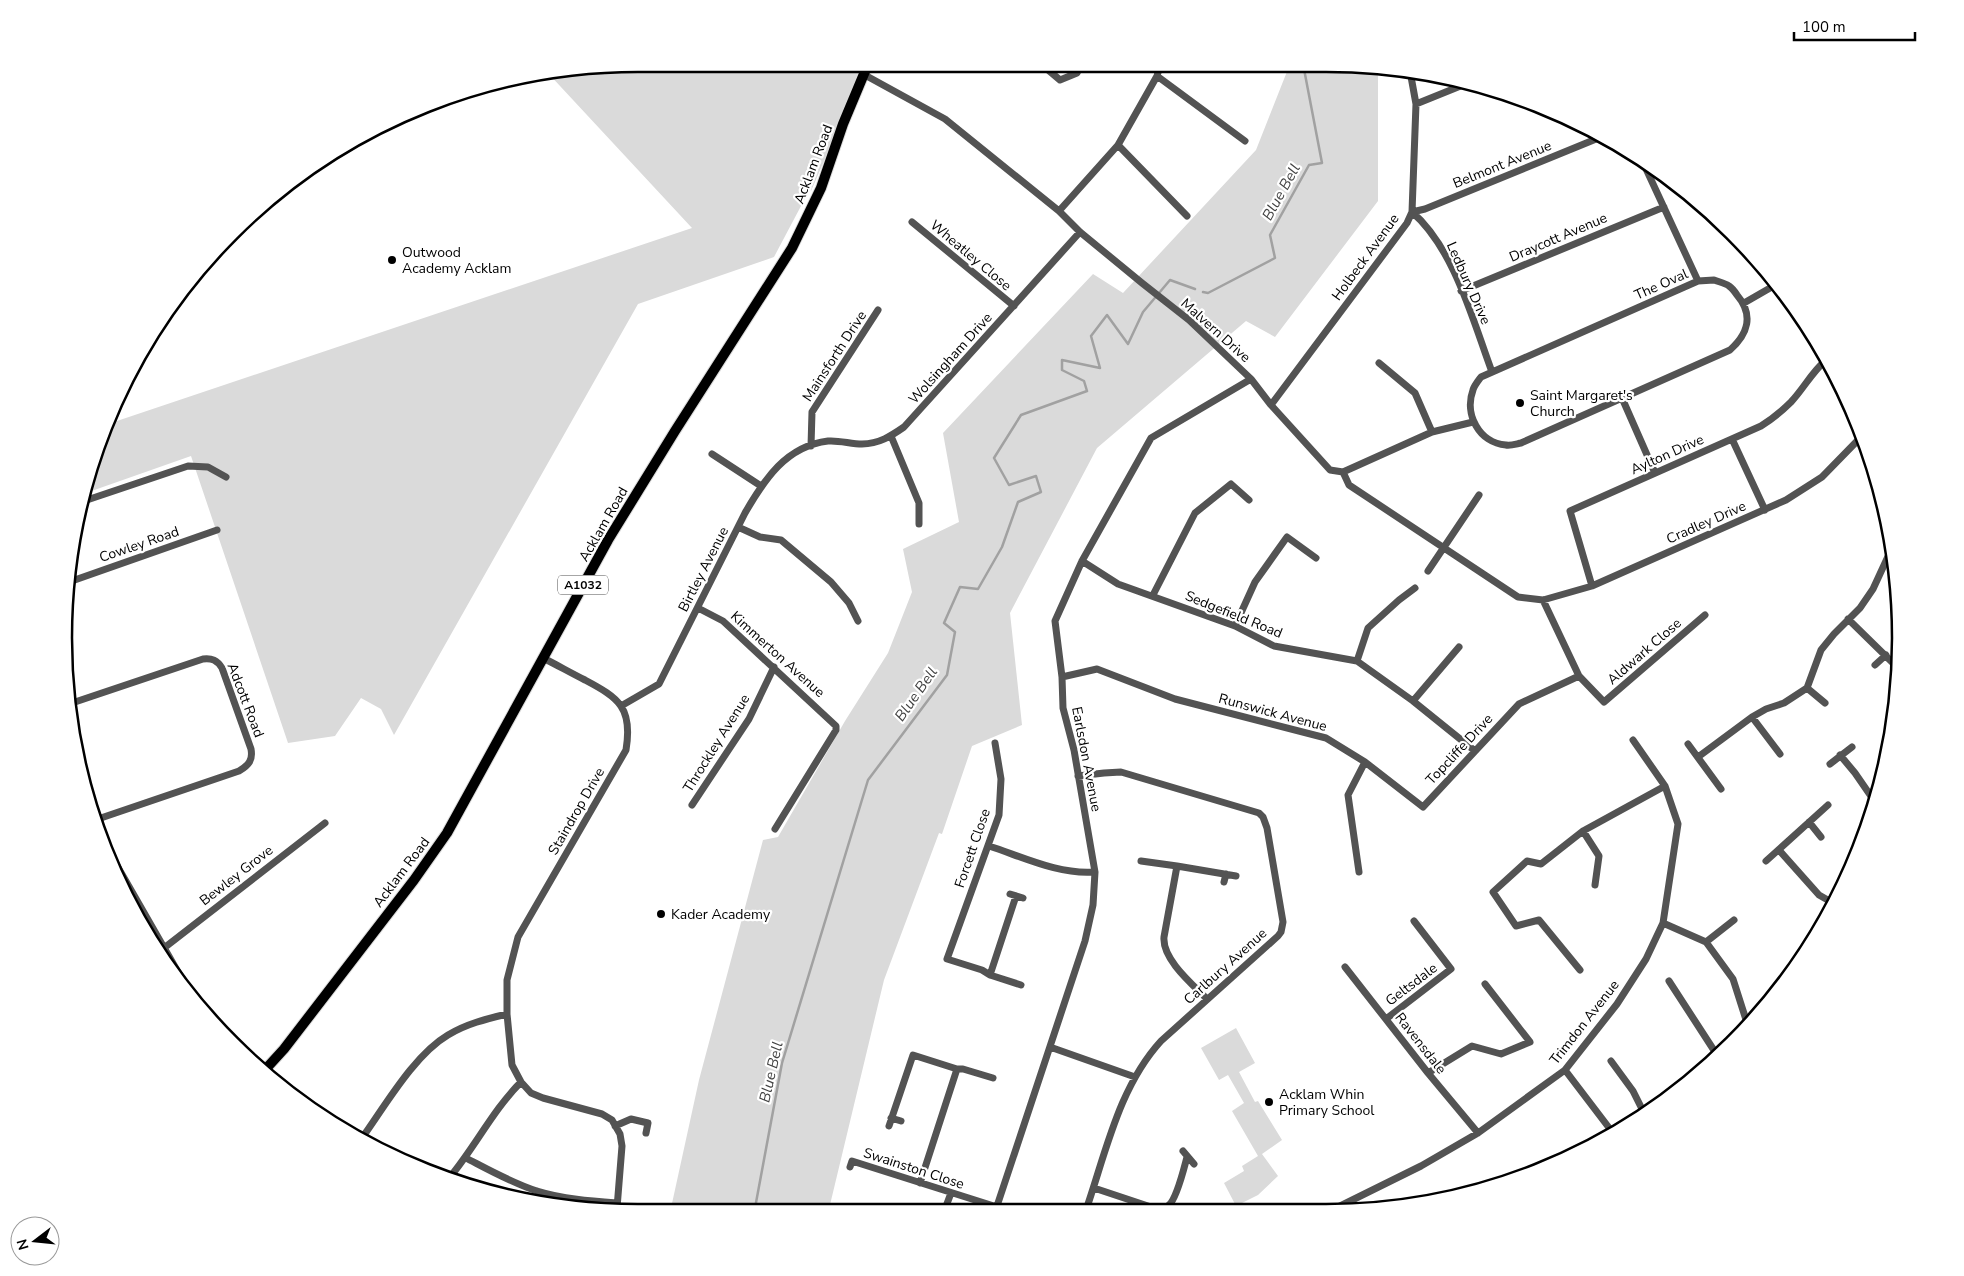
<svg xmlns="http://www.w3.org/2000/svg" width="1964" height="1276" font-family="'Nunito Sans',sans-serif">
  <rect width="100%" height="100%" fill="#fff"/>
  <path fill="#dadada" d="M563,69H864L811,191L810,189L774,257L638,304L394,735L381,709L361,698L335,736L288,743L191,456L83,494L94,453L108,424L692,228L547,72Z
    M1288,69H1378V201L1275,337L1246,321L1097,448L1010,613L1022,725L972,746L942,834L939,833L884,980L829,1209L671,1208L699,1080L763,840L778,837L845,721L888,653L912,592L903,549L959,522L943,433L1093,274L1123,293L1256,150Z
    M1236,1028L1255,1063L1239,1072L1255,1102L1258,1101L1282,1140L1262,1154L1278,1176L1258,1195L1236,1206L1224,1183L1244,1171L1242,1166L1258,1156L1232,1111L1244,1103L1228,1075L1219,1080L1201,1048Z"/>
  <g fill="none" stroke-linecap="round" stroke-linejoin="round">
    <path stroke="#a1a1a1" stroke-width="2.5" d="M1203,292L1208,293L1275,258L1270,235L1309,165L1322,163L1304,69
      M755,1208L782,1063L868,780L947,675L955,632L944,623L960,587L978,589L1002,547L1018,502L1041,492L1036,476L1009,485L994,458L1021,415L1087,391L1084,381L1062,370V360L1100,368L1091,336L1107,315L1128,344L1143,312L1170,280L1195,289"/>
    <g stroke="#dbdbdb" stroke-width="12">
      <path id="primary" d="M263,1072L284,1049L414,880L447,833L608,540L675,431L792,248L821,188L843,124L866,69"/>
    </g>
    <path stroke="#535353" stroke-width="7" d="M1047,69L1060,80L1077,73L1079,69
      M863,74L945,119L1059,211L1080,232L1142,283L1189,320L1251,379L1271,405L1330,470L1343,472
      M1157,76L1245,141
      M1416,104L1463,85
      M1118,145L1187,216
      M1641,158L1698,281
      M1059,211L1118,145L1157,76L1159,69
      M1412,212L1425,209L1601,137
      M1412,212C1454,248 1473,321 1492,372
      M912,222L1014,306
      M1714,280C1719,282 1725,283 1729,286C1732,288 1735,292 1737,295C1754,315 1748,334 1730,350L1521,443C1516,444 1510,446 1506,445C1479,443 1464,414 1473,390C1474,386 1478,381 1481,377L1698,281Z
      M1461,291L1664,207
      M1744,303L1777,284
      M1379,363L1415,393L1432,432
      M1622,398L1655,473
      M1271,405L1407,223L1412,212L1416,104L1410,71
      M891,436L919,503V524
      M1732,439L1765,510
      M811,446L812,412L878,310
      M712,454L761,486
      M1343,472L1349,485L1518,597L1543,600L1592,586L1786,500L1822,477L1861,437
      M1343,472L1432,432L1473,422
      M81,502L188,466L208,467L226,477
      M738,527L760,537L781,540L831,582L849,603L858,621
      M1082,561L1118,584L1235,626L1274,646L1357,661L1413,701L1475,751
      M1428,571L1479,495
      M69,582L217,530
      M1592,586L1570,511L1761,426C1772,419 1782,411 1791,402C1804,388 1812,372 1826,360
      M1153,595L1195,513L1231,484L1249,500
      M1543,600L1579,676L1604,702L1705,615
      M698,608L723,621L836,726V730L775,829
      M1848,619L1897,667
      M1235,626L1255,582L1287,537L1316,558
      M543,658C557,665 571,673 585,680C619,698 633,708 626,750L518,937L507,980V1014L512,1065L521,1082L531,1093L543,1098L602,1114L612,1120L620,1134L622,1146L617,1208
      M1357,661L1368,628L1399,600L1415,588
      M1875,665L1886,655
      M1062,677L1097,669L1175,699L1326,738L1365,762L1348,795L1359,872
      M1807,688L1825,703
      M1413,701L1459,647
      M72,703L203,659C212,658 217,660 222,668L251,749C253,760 249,765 239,771L95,820
      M621,706L659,684L745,513C764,480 786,446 828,441C839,440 851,444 862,444C879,444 891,436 904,427L1080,232
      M1752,717L1780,754
      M995,743L1001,779L999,815L947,959L982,970L990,975L1016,896
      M1688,744L1721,789
      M1840,755L1855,773L1875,802
      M1698,757L1752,717L1766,709L1784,703L1807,688L1821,650L1834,634L1860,608L1873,589L1891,550
      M1365,762L1423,807L1519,704L1579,676
      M1830,764L1852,747
      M1078,776L1104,773L1121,772L1259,813L1263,817L1267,828L1283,922L1281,932L1278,936L1161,1041C1119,1087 1106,1152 1086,1210
      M692,805L749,719L774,667
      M1809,822L1821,837
      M1583,831L1599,856L1595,885
      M100,836L186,986
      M989,846C1023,857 1059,875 1095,872
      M1779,850L1819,895L1833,903
      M1141,861L1177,866
      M1766,861L1828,805
      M1224,882L1226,874
      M1010,894L1023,898
      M1663,923L1706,942L1733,979L1748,1026
      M1706,942L1734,920
      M164,948L325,823
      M1345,967L1428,1073L1478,1133
      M1580,970L1539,920L1516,926L1493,892L1527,861L1541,864L1583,831L1665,786
      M990,975L1021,985
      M1669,981L1717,1055
      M1207,999C1192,984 1162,959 1164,937L1177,866L1236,876
      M1386,1019L1451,969L1414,921
      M1050,1047L1135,1077
      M1611,1061L1633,1091L1644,1113
      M957,1069H963L993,1078
      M1565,1070L1613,1133
      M1428,1073L1472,1046L1501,1054L1530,1042L1485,984
      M891,1118L901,1121
      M615,1126L631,1119L648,1123L646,1133
      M889,1126L913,1055L957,1069L920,1183
      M362,1138C385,1106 414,1055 448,1035C466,1024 486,1019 507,1014
      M1183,1151L1194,1164
      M466,1158C489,1170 512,1183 537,1191C563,1199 590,1201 617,1203
      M850,1167L852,1161L997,1207
      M450,1177C475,1147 493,1110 521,1082
      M1094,1188L1154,1208C1160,1209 1165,1209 1169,1205C1177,1198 1184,1168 1187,1157
      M535,1200L537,1191
      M945,1209L951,1193
      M996,1209L1085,941L1093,905L1095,872L1074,750L1063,708L1062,677L1055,621L1082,561L1151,438L1251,379
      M1330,1211L1421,1166L1478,1133L1565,1070L1617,1004L1646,959L1663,923L1678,824L1665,786L1633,740"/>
    <use href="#primary" stroke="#000" stroke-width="10"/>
  </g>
  <g fill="#000" stroke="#fff" stroke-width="2">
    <circle cx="392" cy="260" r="5"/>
    <circle cx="1520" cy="403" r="5"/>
    <circle cx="661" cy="914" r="5"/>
    <circle cx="1269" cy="1102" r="5"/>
  </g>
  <g text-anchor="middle" stroke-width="4.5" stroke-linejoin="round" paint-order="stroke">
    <rect fill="#fff" stroke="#4c4c4c" stroke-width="1" x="558" y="575.5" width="50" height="19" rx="4"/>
    <g font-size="12" font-weight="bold" fill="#000">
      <text x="583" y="589">A1032</text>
    </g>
    <g font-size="14" fill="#000" stroke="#fff">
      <text transform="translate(813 164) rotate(-69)" y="5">Acklam Road</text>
      <text transform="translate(1502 164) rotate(-22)" y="5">Belmont Avenue</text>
      <text transform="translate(1558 237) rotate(-23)" y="5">Draycott Avenue</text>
      <text transform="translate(971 255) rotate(40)" y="5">Wheatley Close</text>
      <text transform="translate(1365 257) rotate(-54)" y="5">Holbeck Avenue</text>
      <text transform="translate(1469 283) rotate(66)" y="5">Ledbury Drive</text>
      <text transform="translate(1661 284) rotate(-24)" y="5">The Oval</text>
      <text transform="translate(1216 330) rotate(42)" y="5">Malvern Drive</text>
      <text transform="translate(834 356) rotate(-57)" y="5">Mainsforth Drive</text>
      <text transform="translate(950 358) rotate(-48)" y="5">Wolsingham Drive</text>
      <text transform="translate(1667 454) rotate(-24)" y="5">Aylton Drive</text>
      <text transform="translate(1706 522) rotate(-24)" y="5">Cradley Drive</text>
      <text transform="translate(603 524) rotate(-60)" y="5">Acklam Road</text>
      <text transform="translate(139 544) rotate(-19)" y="5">Cowley Road</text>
      <text transform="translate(703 569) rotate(-63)" y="5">Birtley Avenue</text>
      <text transform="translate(1234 614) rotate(22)" y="5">Sedgefield Road</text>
      <text transform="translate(1644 651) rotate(-41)" y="5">Aldwark Close</text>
      <text transform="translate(778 654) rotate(42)" y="5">Kimmerton Avenue</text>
      <text transform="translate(246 700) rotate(69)" y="5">Adcott Road</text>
      <text transform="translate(1273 712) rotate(15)" y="5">Runswick Avenue</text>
      <text transform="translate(716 743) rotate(-58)" y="5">Throckley Avenue</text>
      <text transform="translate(1459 749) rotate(-47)" y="5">Topcliffe Drive</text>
      <text transform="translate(1087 759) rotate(79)" y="5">Earlsdon Avenue</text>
      <text transform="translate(576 811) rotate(-60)" y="5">Staindrop Drive</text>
      <text transform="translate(972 848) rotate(-71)" y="5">Forcett Close</text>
      <text transform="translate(401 872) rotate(-53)" y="5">Acklam Road</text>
      <text transform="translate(236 875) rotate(-38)" y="5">Bewley Grove</text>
      <text transform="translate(1225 966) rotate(-42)" y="5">Carlbury Avenue</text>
      <text transform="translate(1411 984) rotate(-37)" y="5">Geltsdale</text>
      <text transform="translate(1584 1022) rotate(-52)" y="5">Trimdon Avenue</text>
      <text transform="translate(1421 1043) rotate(52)" y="5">Ravensdale</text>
      <text transform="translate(914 1168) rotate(18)" y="5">Swainston Close</text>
    </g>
    <g font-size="14" fill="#000" stroke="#fff" text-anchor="start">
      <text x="402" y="257">Outwood<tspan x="402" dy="16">Academy Acklam</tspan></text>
      <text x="1530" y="400">Saint Margaret's<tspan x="1530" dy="16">Church</tspan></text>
      <text x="671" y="919">Kader Academy</text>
      <text x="1279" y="1099">Acklam Whin<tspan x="1279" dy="16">Primary School</tspan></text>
    </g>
    <g font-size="15" font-style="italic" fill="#424242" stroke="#fff">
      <text transform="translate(1281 192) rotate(-61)" y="5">Blue Bell</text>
      <text transform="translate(916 694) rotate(-55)" y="5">Blue Bell</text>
      <text transform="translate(771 1072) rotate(-77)" y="5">Blue Bell</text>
    </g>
  </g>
  <path d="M0 0H1964V1276H0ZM638 72H1326A566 566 0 0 1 1892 638V638A566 566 0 0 1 1326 1204H638A566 566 0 0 1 72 638V638A566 566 0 0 1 638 72Z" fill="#fff" fill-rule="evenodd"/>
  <path fill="none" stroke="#000" stroke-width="2.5" d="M638 72H1326A566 566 0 0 1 1892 638V638A566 566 0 0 1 1326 1204H638A566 566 0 0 1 72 638V638A566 566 0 0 1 638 72Z"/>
  <g transform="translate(35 1241) rotate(254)"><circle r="24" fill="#ffffff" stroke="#999999"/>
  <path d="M0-4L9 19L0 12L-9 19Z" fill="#000000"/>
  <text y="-8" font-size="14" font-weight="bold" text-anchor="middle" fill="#000000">N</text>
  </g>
  <path d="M1794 32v8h121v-8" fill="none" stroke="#000000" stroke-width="2.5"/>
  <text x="1802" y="32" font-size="15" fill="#000000" stroke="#ffffff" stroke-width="4" paint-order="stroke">100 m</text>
</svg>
